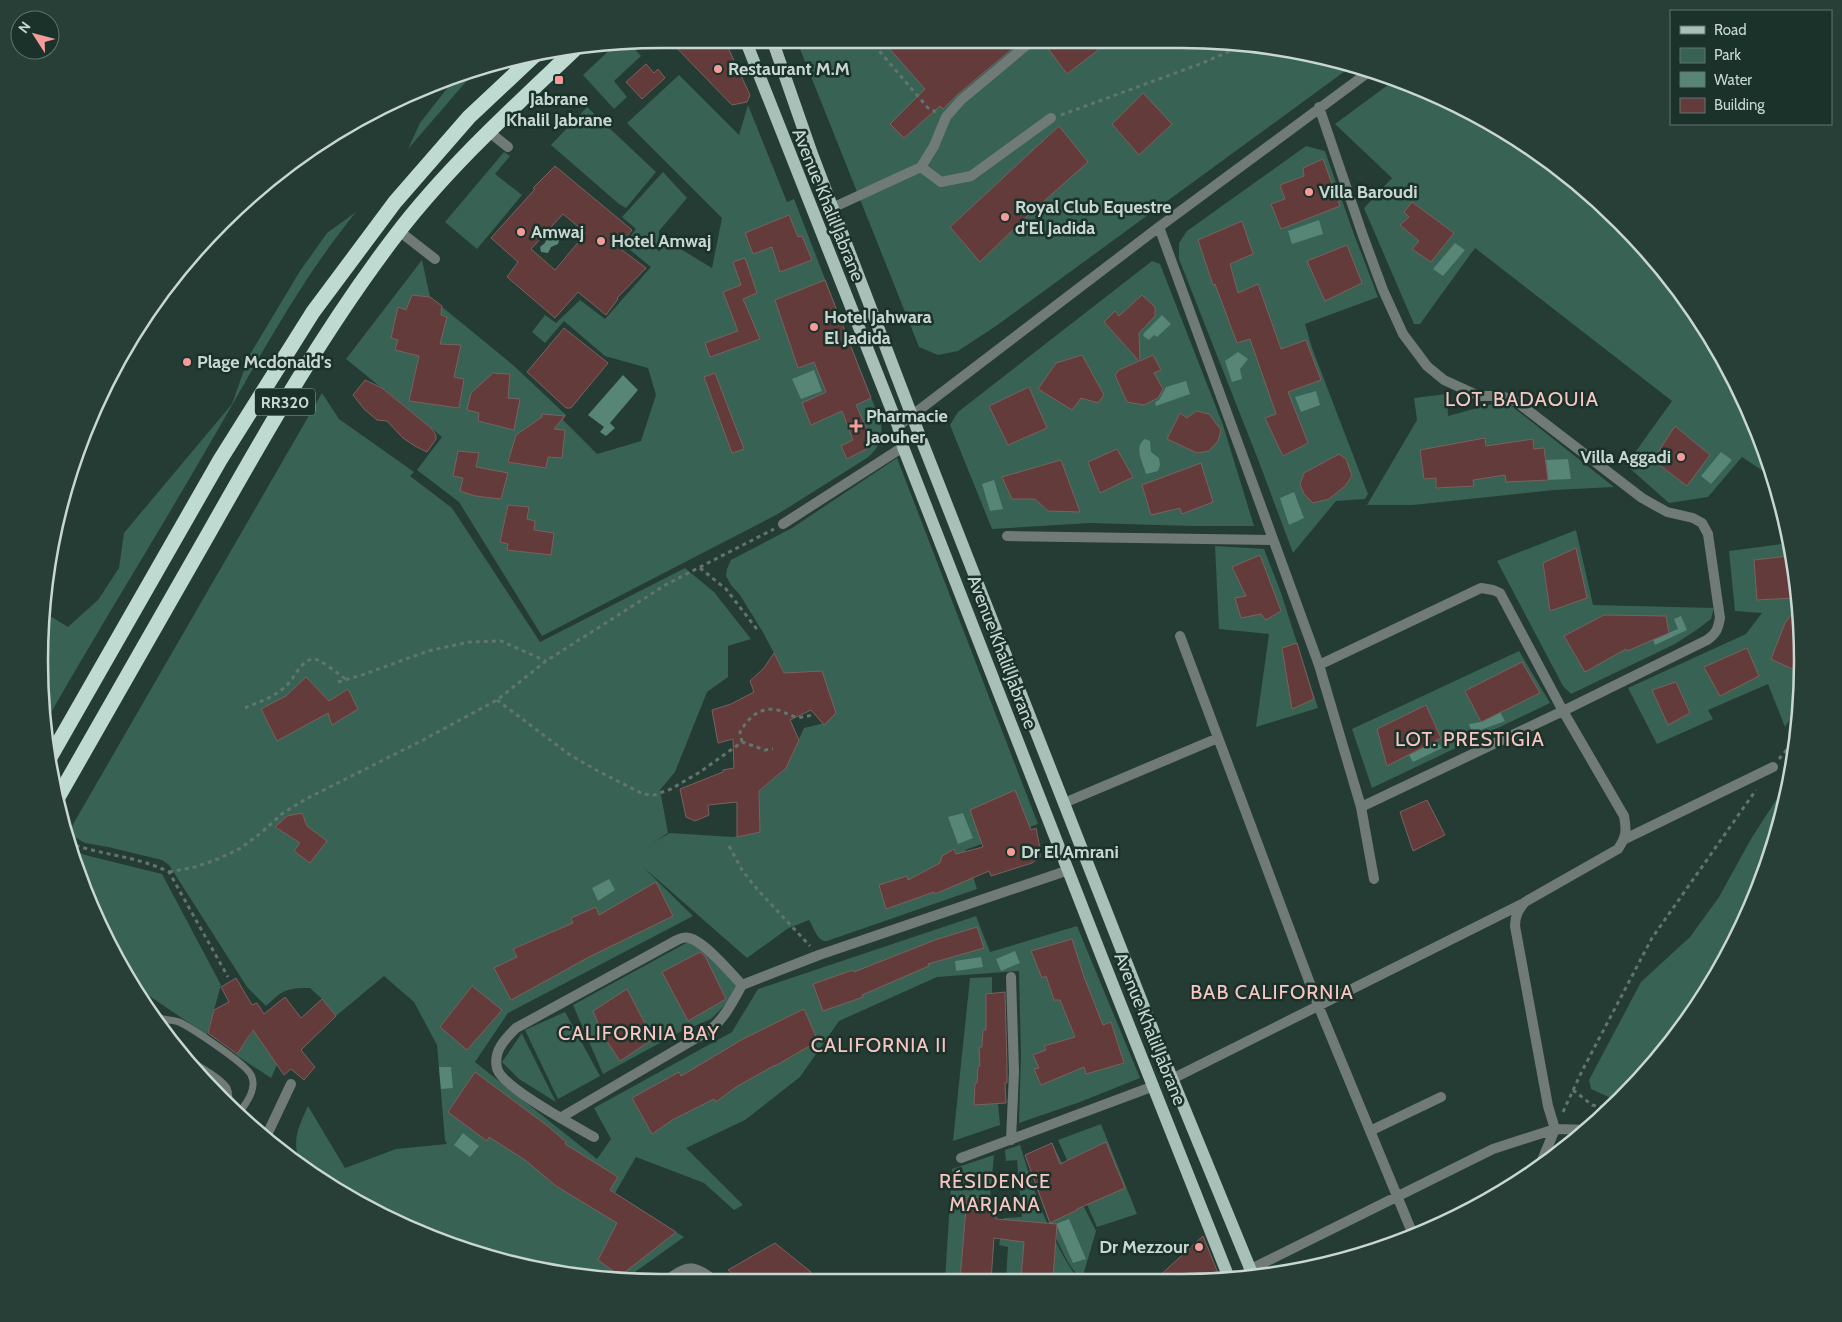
<svg xmlns="http://www.w3.org/2000/svg" width="1842" height="1322" font-family="Cabin,sans-serif">
  <rect width="100%" height="100%" fill="#253c34"/>
  <path fill="#376254" d="M796,39H1181L1303,51L1352,66L996,326L958,351L938,355L919,347Z
    M629,43L641,56L614,81L627,97L614,109L583,75L615,45Z
    M482,66L470,77L408,149L420,123L456,77L459,74Z
    M679,75L739,135L748,105L787,202L794,199L881,423C883,438 879,448 867,458L778,514L542,636L459,502L417,470L442,437L346,359L422,260L430,297L513,365L566,415L563,420L597,454L641,441L656,395L648,368L605,356L564,321L545,343L532,332L545,315L556,323L580,300L605,319L651,267L624,245L636,229L622,217L663,172L687,198L659,231L658,252L669,242L712,268L722,218L627,123Z
    M1396,79L1419,86L1492,122L1592,194L1649,251L1720,350L1770,461L1775,479L1742,457L1708,497L1669,503L1626,465L1672,401L1475,248L1420,324H1414L1364,208L1392,178L1335,124Z
    M587,107L656,172L626,208L619,204L551,145Z
    M1306,146L1325,151L1352,229L1378,297L1305,324L1312,348L1368,494L1365,499L1336,501L1293,553L1259,462L1179,259V243L1187,231Z
    M504,152L510,156L495,174L522,195L477,249L445,222Z
    M356,212C298,283 255,366 209,445C155,539 97,631 44,725V625L52,617L68,627L98,600L119,568L124,533L232,404L249,356L300,271L327,233Z
    M1152,261L1160,264L1223,425L1254,526H1192L1090,523L992,529L950,425L958,412Z
    M322,393L339,419L414,472L410,476L452,508L540,642L685,568L714,592L751,639L728,646V677L707,692L675,772L660,790L668,833L654,842L670,833L733,837L760,832L759,791L786,768L804,728L825,723L784,673L764,634L740,595L731,585L726,576L727,569L731,560L792,528L897,458L1038,824L965,850L977,889L827,941C817,942 814,927 809,920L787,929L747,958L642,866L693,916L508,1013L475,1062L597,1159L611,1139L594,1108L732,1032L758,989L976,916L990,952L1077,926L1140,1078L1080,1102L1019,1123L1021,1055L1019,971L937,977L839,1021L800,1077L745,1120L686,1148L743,1205L734,1210L704,1183L636,1157L615,1193L684,1237L621,1282L500,1262L386,1219L306,1169C288,1147 298,1128 308,1106L345,1168L396,1149L447,1144L445,1140L437,1045L414,1002L384,976L336,1016L322,999L310,988C286,988 283,990 266,1006L247,987L169,865L162,860L108,847L85,843L68,833Z
    M1447,394L1448,416L1496,403L1509,404L1614,487L1554,490L1413,505H1367L1417,420L1414,398Z
    M1576,530L1593,605L1714,608L1711,619L1695,631L1675,644L1571,694L1563,686L1497,561Z
    M1789,543L1798,580L1802,700L1785,727L1768,684L1708,710L1713,719L1657,744L1628,688L1746,634L1762,613L1735,611L1729,551Z
    M1215,546L1264,549L1281,593L1318,708L1256,727L1269,634L1219,629Z
    M1519,651L1550,703L1372,788L1352,729Z
    M1789,780L1782,822L1739,936L1674,1040L1619,1100L1611,1098L1591,1089L1589,1080L1641,982L1690,937L1719,897L1751,839Z
    M69,848L85,855L162,874L221,985L207,1035L139,989L103,936L72,861Z
    M688,942C707,950 722,968 737,983L728,1002L711,1019L678,1033L603,1074L573,1005Z
    M992,977V993L986,994V1030L983,1031L980,1066H978L977,1083H975L974,1104L998,1103L1000,1125L953,1141L970,978Z
    M565,1012L600,1076L558,1099L525,1030Z
    M254,1030L277,1065L271,1078L236,1055Z
    M522,1033V1034L556,1102L519,1079L502,1062Z
    M1101,1124L1137,1214L1097,1227L1058,1140Z
    M1052,1143L1096,1231L1082,1279C1061,1265 1035,1182 1025,1155Z
    M1020,1145C1034,1191 1050,1240 1078,1279L999,1280L1006,1279L1008,1247L999,1245L1004,1218L1022,1217L1017,1160L1006,1161L1005,1150Z
    M994,1155L990,1198L967,1197L960,1280H945L952,1169Z"/>
  <path fill="#578576" d="M1319,220L1323,234L1292,244L1288,231Z
    M556,232L560,237L558,244L551,247L548,253L541,252L540,247L545,243L547,235L550,233Z
    M1455,243L1465,250L1443,276L1433,269Z
    M1162,315L1171,324L1157,337L1154,335L1149,340L1143,336L1144,333Z
    M1238,352L1248,359L1240,369L1242,379L1232,382L1225,361Z
    M814,370L822,391L801,399L792,379Z
    M623,375L638,390L610,423L615,428L606,436L600,432L604,427L588,415Z
    M1186,381L1190,394L1156,406L1155,402L1159,400L1166,387Z
    M1316,391L1320,405L1301,412L1295,397Z
    M1145,439L1150,441L1151,452L1159,458L1160,465L1158,471L1146,474C1143,462 1133,447 1145,439Z
    M1721,452L1732,460L1711,484L1701,476Z
    M1568,459L1571,479L1548,480L1546,460Z
    M994,480L1003,509L990,511L982,484Z
    M1294,492L1304,518L1289,525L1280,498Z
    M1681,616L1687,630L1655,645L1653,639L1678,629L1674,619Z
    M1500,712L1505,721L1472,733L1469,724L1481,722Z
    M1436,741L1442,748L1413,762L1409,755Z
    M963,813L973,838L958,844L948,817Z
    M609,879L615,890L598,901L592,888Z
    M1015,951L1020,963L1001,971L996,959Z
    M981,957L983,967L956,971L955,961Z
    M439,1067H451L453,1088L441,1089Z
    M463,1133L479,1146L470,1157L454,1145Z
    M1069,1219L1086,1259L1073,1263L1056,1224Z"/>
  <path fill="#623b3a" stroke="#7a6160" fill-rule="evenodd" d="M668,39H724L750,95L747,102L732,105Z
    M881,39H1003L1012,49L957,95L943,109L940,106L904,138L890,124L925,89Z
    M1041,39H1088L1098,50L1067,74Z
    M646,64L654,73L658,69L665,78L642,99L626,82Z
    M1143,93L1172,124L1139,155L1112,124Z
    M1059,126L1088,162L1025,218L980,262L950,227Z
    M1323,159L1340,206L1281,229L1271,204L1285,199L1280,185L1304,176L1303,168Z
    M555,166L632,230L618,247L646,268L617,298L618,299L606,315L578,292L555,318L507,277L518,262L491,238L535,189L533,188ZM563,214L586,233L555,270L531,249Z
    M1412,202L1454,233L1431,262L1412,249L1419,241L1400,225L1409,217L1404,212Z
    M789,215L798,237L802,236L812,260L780,272L772,247L753,254L745,233Z
    M1242,221L1253,254L1230,264L1238,293L1258,284L1281,349L1306,340L1321,380L1288,392L1308,443L1283,456L1265,418L1276,414L1250,339L1237,343L1215,284L1213,285L1198,240Z
    M1347,245L1362,283L1325,301L1307,261Z
    M745,258L757,293L743,299L760,339L710,357L705,343L738,331L723,292L741,285L733,262Z
    M825,280L871,398L856,405L874,445L847,459L841,446L853,440L842,411L811,425L802,403L826,392L814,362L798,368L775,300Z
    M412,295L430,297L442,306L441,315L447,317L440,344L461,345L454,377L464,379L459,408L409,401L419,356L395,350L398,340L391,338L398,307L406,310Z
    M1142,295L1155,307V316L1139,333L1140,361L1153,355L1161,370L1154,373L1163,389L1158,398L1144,405L1127,402L1115,375L1119,370L1139,361L1104,322L1115,311L1119,316Z
    M564,328L608,363L571,408H566L527,372Z
    M1082,355L1104,395L1098,403L1081,398L1072,410L1038,389L1056,363Z
    M493,373L510,374L508,398L520,399L514,430L478,421L479,413L467,410L471,393Z
    M715,373L744,449L732,453L704,377Z
    M365,380L382,388L431,428L436,435V439L427,452L415,446L403,438L387,421L377,420L364,409L353,395Z
    M1029,387L1047,428L1008,445L989,406Z
    M1196,411L1209,414L1221,430L1218,441L1209,451L1197,453L1167,439L1180,413L1187,418Z
    M542,414L565,416L554,429L565,430L562,458L548,457L546,468L508,462L516,435L542,417Z
    M1675,426L1710,455L1687,486L1653,460Z
    M1485,438L1486,446L1533,439L1534,449L1544,448L1548,480L1506,482L1505,475L1473,480L1474,486L1436,488V478L1424,479L1420,450Z
    M1117,449L1133,477L1100,493L1088,462Z
    M458,451L479,453L476,467L508,473L501,499L475,496L460,491L463,478L453,476Z
    M1339,454L1346,459L1352,476L1345,486L1329,499L1313,503L1304,494L1300,484L1304,473Z
    M1061,460L1080,512L1048,511L1035,499H1012L1002,477Z
    M1201,463L1213,502L1182,514L1180,508L1151,515L1142,485Z
    M508,505L529,507L527,519L535,521L534,530L554,533L551,555L507,550L508,544L500,542Z
    M1576,548L1587,598L1550,611L1543,563Z
    M1260,555L1281,611L1266,620L1261,614L1241,618L1235,598L1246,596L1232,567Z
    M1789,556L1793,598L1757,600L1754,560Z
    M1799,605L1800,655L1801,673L1771,659L1785,623Z
    M1604,615L1666,616L1669,633L1627,651L1626,649L1585,672L1564,636Z
    M1297,643L1314,699L1292,709L1282,648Z
    M1747,648L1759,676L1720,696L1704,667Z
    M774,653L784,673L822,671L836,713L824,725L811,710L790,720L799,740L786,768L759,791L760,832L737,837V802L708,805L709,815L695,821L686,817L680,789L723,772V770L734,768L733,739L718,743L712,710L731,704L754,692L750,681L764,668Z
    M1522,662L1540,693L1481,722L1465,691Z
    M306,677L329,701L348,689L358,709L332,725L328,713L277,741L261,709L286,696Z
    M1676,682L1690,713L1668,725L1652,690Z
    M1426,705L1441,738L1387,766L1377,729Z
    M1015,790L1031,830L1036,828L1040,848V857L1032,863L991,876L989,871L935,894L934,892L886,909L879,885L907,876L908,880L940,863L942,856L954,849L956,854L983,847L970,810Z
    M1427,800L1445,835L1413,851L1400,812Z
    M302,813L307,826L327,841L310,863L294,851L300,843L275,827L287,816Z
    M656,882L673,916L589,957L511,1000L494,968L517,957L513,949L573,923L571,918L596,907L599,915Z
    M977,927L984,948L928,964L929,966L862,995L863,997L823,1011L813,984L853,970L854,972L935,940Z
    M1072,939L1084,977L1103,1025L1111,1022L1124,1063L1086,1074L1084,1067L1041,1085L1034,1069L1039,1068L1033,1055L1046,1050L1044,1046L1075,1037L1060,1000H1054L1046,976L1042,978L1031,951Z
    M700,952L705,956L726,999L688,1021L662,972Z
    M236,978L252,1005L257,1003L264,1014L285,997L301,1018L322,999L336,1016L301,1050L315,1067L304,1080L291,1069L284,1075L253,1030L237,1054L208,1033L214,1010L229,1002L221,987Z
    M472,986L502,1010L467,1050L440,1027Z
    M627,989L653,1039L620,1061L604,1037L593,1011Z
    M1005,992L1007,1066V1083H1005L1006,1103L974,1105L975,1083H977L978,1066H980L979,1047H982L983,1030H986V994Z
    M804,1009L818,1041L775,1066V1065L736,1087L716,1102L714,1099L674,1119L652,1134L632,1098L679,1072L681,1076L743,1039Z
    M475,1072L549,1127L566,1142L565,1144L618,1177L610,1190L676,1232L620,1276L598,1260L617,1223L556,1186L525,1160L489,1137L487,1141L448,1112Z
    M1106,1142L1125,1188L1077,1209V1210L1050,1223L1025,1155L1052,1143L1060,1164Z
    M967,1197L997,1198L996,1219L1057,1224L1053,1279H1021L1024,1242L994,1238L991,1280H960Z
    M1203,1236L1220,1278L1156,1279L1179,1258Z
    M775,1243L811,1272L804,1281H742L728,1270Z"/>
  <g fill="none" stroke-linecap="round" stroke-linejoin="round">
    <path stroke="#61756e" stroke-width="3" stroke-dasharray="4 4" stroke-linecap="butt" d="M869,39L928,108L936,112
      M1061,115L1200,64L1244,45
      M700,568L726,589L759,632
      M338,682L365,674L428,651L469,642L501,641L546,661
      M497,700L570,755L598,771L643,794L654,795L671,789L700,772L742,742L765,750L773,749
      M245,708C259,702 275,697 286,686C295,678 300,661 313,659C320,658 339,675 346,679
      M742,742L740,732C748,718 760,706 778,710C785,712 790,716 797,717C802,718 807,716 813,715
      M1779,759L1789,747L1797,733
      M68,843C101,855 137,856 169,872L228,977
      M729,846L742,870L757,889L810,946
      M169,872L195,867L218,859L241,848L262,832L283,813L306,799L423,740L497,700L546,661L667,584L774,529
      M1573,1090L1592,1105L1610,1109
      M1563,1112L1582,1071L1652,938L1756,790"/>
    <path stroke="#707b77" stroke-width="7" d="M156,1016C164,1021 171,1019 179,1022C192,1028 246,1064 251,1075C258,1088 246,1104 238,1114
      M183,1056C194,1064 220,1077 227,1088C229,1092 229,1099 228,1104"/>
    <path stroke="#707b77" stroke-width="10" d="M1319,107L1363,236L1383,290L1403,334L1427,366L1444,380L1479,396H1501L1517,402L1642,498L1667,512L1693,518L1702,523L1708,534L1720,618C1718,629 1716,634 1707,640L1563,711L1361,807
      M488,131L508,147
      M921,167L941,182L971,176L1051,118
      M832,208L921,167L934,146L946,117L961,100L1034,39
      M1159,227L1319,665L1361,807L1374,879
      M399,231L435,259
      M898,426L1159,227L1370,71
      M783,524L903,447
      M1007,536L1273,540
      M1180,636L1318,1005L1414,1237
      M1064,803L1218,738
      M1625,839L1773,767
      M1172,1079L1522,904
      M560,1118L710,1030C725,1018 733,1001 742,985
      M1370,1131L1441,1097
      M594,1137C575,1126 501,1087 497,1068C493,1051 505,1039 516,1028L677,940C681,938 685,937 689,938C704,941 731,973 742,985L819,955L1069,870
      M265,1139L291,1084
      M1011,1140L1014,1072L1011,977
      M961,1158L1154,1086
      M1538,1170L1555,1129L1590,1130
      M1251,1269L1493,1149L1555,1129L1548,1106L1515,926C1515,916 1518,910 1525,902L1618,849C1626,837 1627,831 1624,816L1563,711L1500,593L1493,590L1481,588L1319,665
      M665,1282C686,1264 694,1264 715,1281"/>
    <path stroke="#a9c0b8" stroke-width="12" d="M745,39L898,426L903,447L1103,960L1229,1278
      M772,39L812,154L912,416L1169,1071L1254,1278"/>
    <path stroke="#bfdbd1" stroke-width="15" d="M48,761L220,460L313,312L395,202L469,117L535,55
      M57,799C108,710 159,621 210,531C267,430 325,328 396,235C448,167 512,109 574,50"/>
  </g>
  <g fill="#f59b99" stroke="#1a322a" stroke-width="2">
    <circle cx="718" cy="69" r="5"/>
    <rect x="554" y="75" width="10" height="10" rx="2.5"/>
    <circle cx="1309" cy="192" r="5"/>
    <circle cx="1005" cy="217" r="5"/>
    <circle cx="521" cy="232" r="5"/>
    <circle cx="601" cy="241" r="5"/>
    <circle cx="814" cy="327" r="5"/>
    <circle cx="187" cy="362" r="5"/>
    <path d="M853.5 418.5h5v5h5v5h-5v5h-5v-5h-5v-5h5z"/>
    <circle cx="1681" cy="457" r="5"/>
    <circle cx="1011" cy="852" r="5"/>
    <circle cx="1199" cy="1247" r="5"/>
  </g>
  <g text-anchor="middle" stroke-width="5" stroke-linejoin="round" paint-order="stroke">
    <rect fill="#1a322a" stroke="#94a6a0" stroke-width="1" x="255" y="388.5" width="60" height="27" rx="4"/>
    <g font-size="16" font-weight="bold" fill="#c9d7d2">
      <text x="285" y="408">RR320</text>
    </g>
    <g font-size="18" font-weight="bold" fill="#c9d7d2" stroke="#1a322a" text-anchor="start">
      <text x="728" y="75">Restaurant M.M</text>
      <text x="559" y="105" text-anchor="middle">Jabrane<tspan x="559" dy="21">Khalil Jabrane</tspan></text>
      <text x="1319" y="198">Villa Baroudi</text>
      <text x="1015" y="213">Royal Club Equestre<tspan x="1015" dy="21">d'El Jadida</tspan></text>
      <text x="531" y="238">Amwaj</text>
      <text x="611" y="247">Hotel Amwaj</text>
      <text x="824" y="323">Hotel Jahwara<tspan x="824" dy="21">El Jadida</tspan></text>
      <text x="197" y="368">Plage Mcdonald's</text>
      <text x="866" y="422">Pharmacie<tspan x="866" dy="21">Jaouher</tspan></text>
      <text x="1671" y="463" text-anchor="end">Villa Aggadi</text>
      <text x="1021" y="858">Dr El Amrani</text>
      <text x="1189" y="1253" text-anchor="end">Dr Mezzour</text>
    </g>
    <g font-size="18" fill="#c9d7d2" stroke="#1a322a">
      <text transform="translate(828 205) rotate(68)" y="6">Avenue Khalil Jabrane</text>
      <text transform="translate(1002 652) rotate(69)" y="6">Avenue Khalil Jabrane</text>
      <text transform="translate(1150 1029) rotate(68)" y="6">Avenue Khalil Jabrane</text>
    </g>
    <g font-size="20" letter-spacing="1" fill="#f9c5c3" stroke="#1a322a">
      <text x="1522" y="406">LOT. BADAOUIA</text>
      <text x="1470" y="746">LOT. PRESTIGIA</text>
      <text x="1272" y="999">BAB CALIFORNIA</text>
      <text x="639" y="1040">CALIFORNIA BAY</text>
      <text x="879" y="1052">CALIFORNIA II</text>
      <text x="995" y="1188">RÉSIDENCE<tspan x="995" dy="23">MARJANA</tspan></text>
    </g>
  </g>
  <path d="M0 0H1842V1322H0ZM661 48H1181A613 613 0 0 1 1794 661V661A613 613 0 0 1 1181 1274H661A613 613 0 0 1 48 661V661A613 613 0 0 1 661 48Z" fill="#283f37" fill-rule="evenodd"/>
  <path fill="none" stroke="#c9d7d2" stroke-width="2.5" d="M661 48H1181A613 613 0 0 1 1794 661V661A613 613 0 0 1 1181 1274H661A613 613 0 0 1 48 661V661A613 613 0 0 1 661 48Z"/>
  <rect x="1670" y="10" width="162" height="115" fill="#1a322a" stroke="#60746d"/>
  <rect x="1680" y="26" width="25" height="8" fill="#a9c0b8" stroke="#60746d"/>
  <text x="1714" y="35" font-size="15" fill="#c9d7d2">Road</text>
  <rect x="1680" y="48" width="25" height="15" fill="#376254" stroke="#60746d"/>
  <text x="1714" y="60" font-size="15" fill="#c9d7d2">Park</text>
  <rect x="1680" y="72" width="25" height="15" fill="#578576" stroke="#60746d"/>
  <text x="1714" y="85" font-size="15" fill="#c9d7d2">Water</text>
  <rect x="1680" y="98" width="25" height="15" fill="#623b3a" stroke="#60746d"/>
  <text x="1714" y="110" font-size="15" fill="#c9d7d2">Building</text>
  <g transform="translate(35 35) rotate(306)"><circle r="24" fill="#1a322a" stroke="#60746d"/>
  <path d="M0-4L9 19L0 12L-9 19Z" fill="#f59b99"/>
  <text y="-8" font-size="14" font-weight="bold" text-anchor="middle" fill="#c9d7d2">N</text>
  </g>
</svg>
